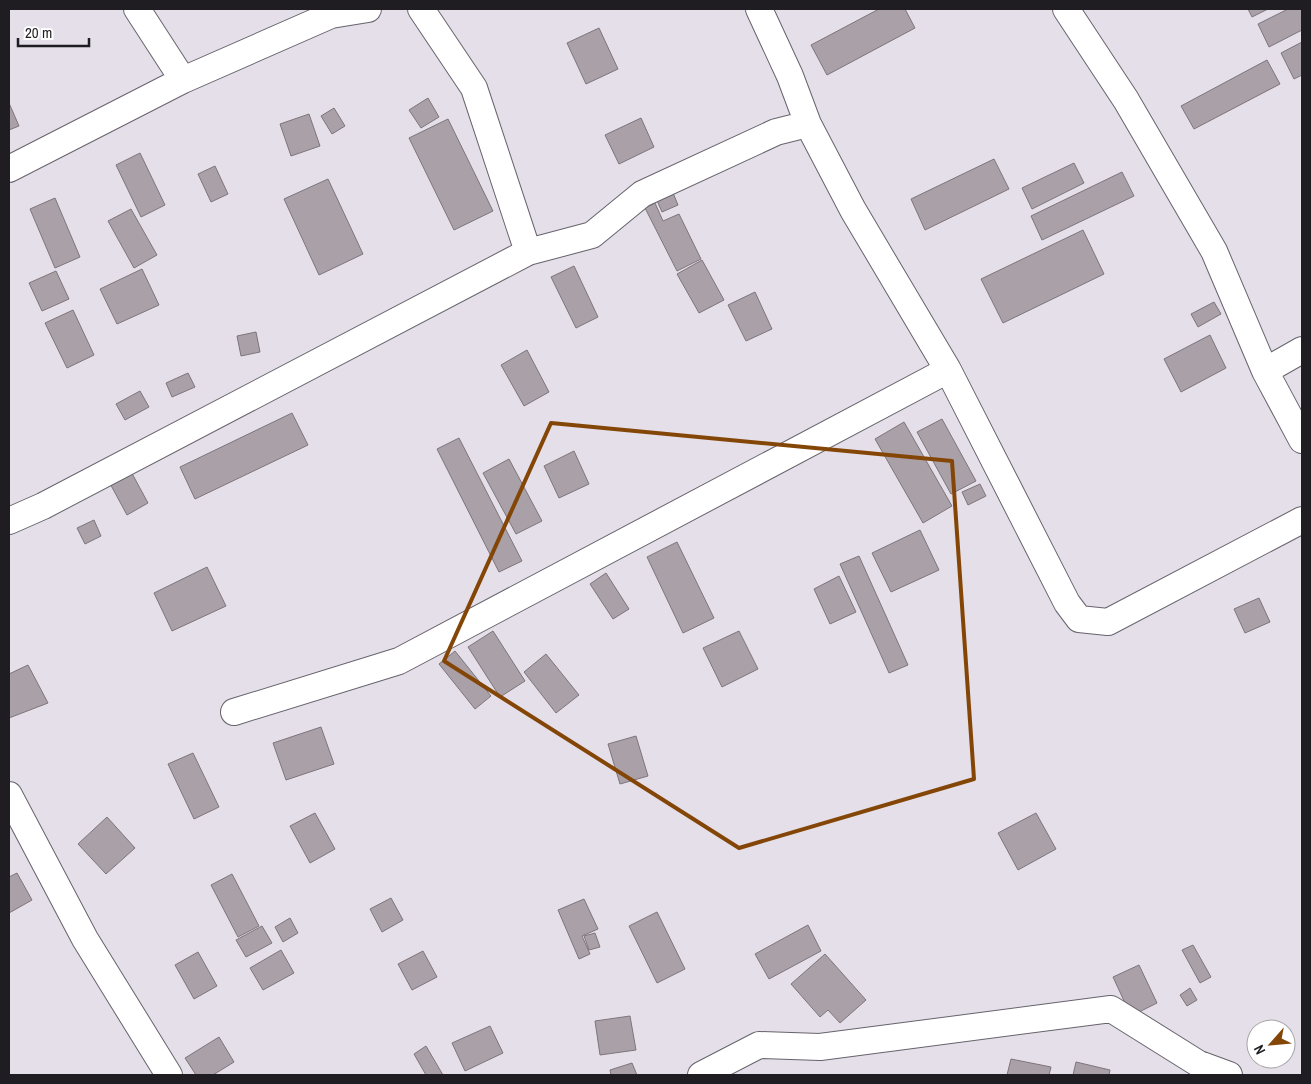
<svg xmlns="http://www.w3.org/2000/svg" width="1311" height="1084" font-family="'Archivo Narrow',sans-serif">
  <rect width="100%" height="100%" fill="#e4dfe9"/>
  <path fill="#aaa1a8" stroke="#7e757c" d="M879,9H905L915,28L827,75L811,45Z
    M1248,9H1268L1252,17Z
    M1288,9H1302V30L1269,47L1258,24Z
    M599,28L618,69L586,84L567,43Z
    M1302,42V75L1294,79L1281,53Z
    M1267,60L1280,84L1194,129L1181,106Z
    M428,98L439,117L421,128L409,110Z
    M9,103L19,126L9,130Z
    M334,108L345,126L332,134L321,116Z
    M309,114L320,146L291,156L280,124Z
    M641,118L654,147L619,164L605,135Z
    M448,119L493,211L454,230L409,138Z
    M140,153L165,205L141,217L116,165Z
    M994,159L1009,189L925,230L911,199Z
    M1074,163L1084,183L1032,209L1022,188Z
    M215,166L228,194L211,202L198,174Z
    M1122,172L1134,196L1042,240L1031,216Z
    M328,179L363,254L319,275L284,199Z
    M671,188L678,205L662,212L655,196Z
    M55,198L80,257L55,268L30,209Z
    M655,203L663,221L679,214L701,259L677,271L645,208Z
    M131,209L157,255L134,268L108,221Z
    M1083,230L1104,274L1003,323L981,279Z
    M702,260L724,300L699,313L677,274Z
    M574,266L598,317L576,328L551,277Z
    M142,269L159,305L117,324L100,289Z
    M56,271L69,299L42,311L29,283Z
    M755,292L772,329L746,341L728,305Z
    M1214,302L1221,314L1198,327L1191,314Z
    M73,310L94,355L67,368L45,323Z
    M256,332L260,352L241,356L237,336Z
    M1210,335L1226,368L1181,392L1164,359Z
    M527,350L549,392L524,406L501,365Z
    M188,373L195,387L172,397L166,383Z
    M140,391L149,407L125,420L116,404Z
    M292,413L308,445L195,499L180,467Z
    M942,419L976,481L951,494L917,432Z
    M904,422L952,506L923,523L875,439Z
    M459,438L522,561L499,572L437,449Z
    M574,451L589,484L559,498L544,466Z
    M509,459L542,521L516,534L483,473Z
    M128,466L148,503L127,515L107,478Z
    M980,484L986,496L968,505L962,492Z
    M94,520L101,536L85,544L77,528Z
    M920,530L939,570L891,592L872,553Z
    M677,542L714,618L683,633L647,557Z
    M859,556L908,665L889,673L840,564Z
    M207,567L226,606L172,631L154,593Z
    M606,573L629,609L613,619L590,584Z
    M839,576L856,612L830,624L814,589Z
    M1259,598L1270,622L1245,633L1234,609Z
    M493,631L525,681L500,697L468,647Z
    M739,631L758,669L722,687L703,648Z
    M455,651L491,696L475,709L439,664Z
    M546,654L579,695L556,713L524,672Z
    M28,665L48,703L9,718V674Z
    M321,727L334,764L286,780L273,743Z
    M636,736L648,776L620,784L608,744Z
    M193,753L219,807L194,819L168,764Z
    M315,813L335,849L310,863L290,826Z
    M1036,813L1056,849L1018,870L998,833Z
    M107,817L135,848L106,874L78,844Z
    M17,873L32,900L9,913V877Z
    M232,874L259,926L238,937L211,885Z
    M391,898L403,920L382,932L370,909Z
    M584,899L598,929L582,936L590,954L579,959L558,910Z
    M657,912L685,969L657,983L629,926Z
    M290,918L298,933L283,942L275,927Z
    M808,925L821,951L769,979L755,954Z
    M262,926L272,943L246,957L236,940Z
    M595,933L600,947L589,950L584,936Z
    M1193,945L1211,977L1200,983L1182,950Z
    M281,950L294,973L263,990L250,968Z
    M423,951L437,977L412,990L398,964Z
    M198,952L217,986L194,999L175,965Z
    M825,954L866,1000L840,1023L828,1010L820,1017L791,984Z
    M1139,965L1157,1003L1131,1016L1113,977Z
    M1190,988L1197,1000L1187,1006L1180,995Z
    M630,1016L636,1050L600,1055L595,1021Z
    M490,1026L503,1053L465,1071L452,1043Z
    M219,1037L234,1062L213,1075H196L185,1058Z
    M426,1046L443,1075H426L414,1054Z
    M1011,1059L1051,1067L1049,1075H1007Z
    M1076,1062L1110,1070L1109,1075H1073Z
    M632,1063L637,1075H611L610,1070Z"/>
  <g fill="none" stroke-linecap="round" stroke-linejoin="round">
    <g stroke="#67636c" stroke-width="28">
      <path id="street" d="M137,9L183,80
        M759,9L790,76L808,124L853,210L948,370L1067,603L1079,619L1108,622L1302,520
        M1066,9L1126,100L1214,251L1265,371L1302,440
        M9,169L183,80L331,15L368,9
        M528,252L592,235L642,194L776,132L808,124
        M1265,371L1302,350
        M9,521L43,506L528,252L474,88L421,9
        M234,712L399,661L948,370
        M9,795L85,939L169,1075
        M701,1075L759,1045L820,1047L1111,1009L1199,1064L1229,1075"/>
    </g>
    <use href="#street" stroke="#fff" stroke-width="26"/>
  </g>
  <path fill="none" stroke="#844606" stroke-width="4" stroke-linejoin="round" d="M551,423L952,461L974,779L739,848L444,661Z"/>
  <rect width="1311" height="1084" fill="none" stroke="#1f1d21" stroke-width="20"/>
  <g transform="translate(1271 1044) rotate(243)"><circle r="24" fill="#ffffff" stroke="#a5a5a6"/>
  <path d="M0-4L9 19L0 12L-9 19Z" fill="#844606"/>
  <text y="-8" font-size="14" font-weight="bold" text-anchor="middle" fill="#1f1d21">N</text>
  </g>
  <path d="M18 38v8h71v-8" fill="none" stroke="#1f1d21" stroke-width="2.5"/>
  <text x="25" y="38" font-size="15" fill="#1f1d21" stroke="#ffffff" stroke-width="4" paint-order="stroke">20 m</text>
</svg>
